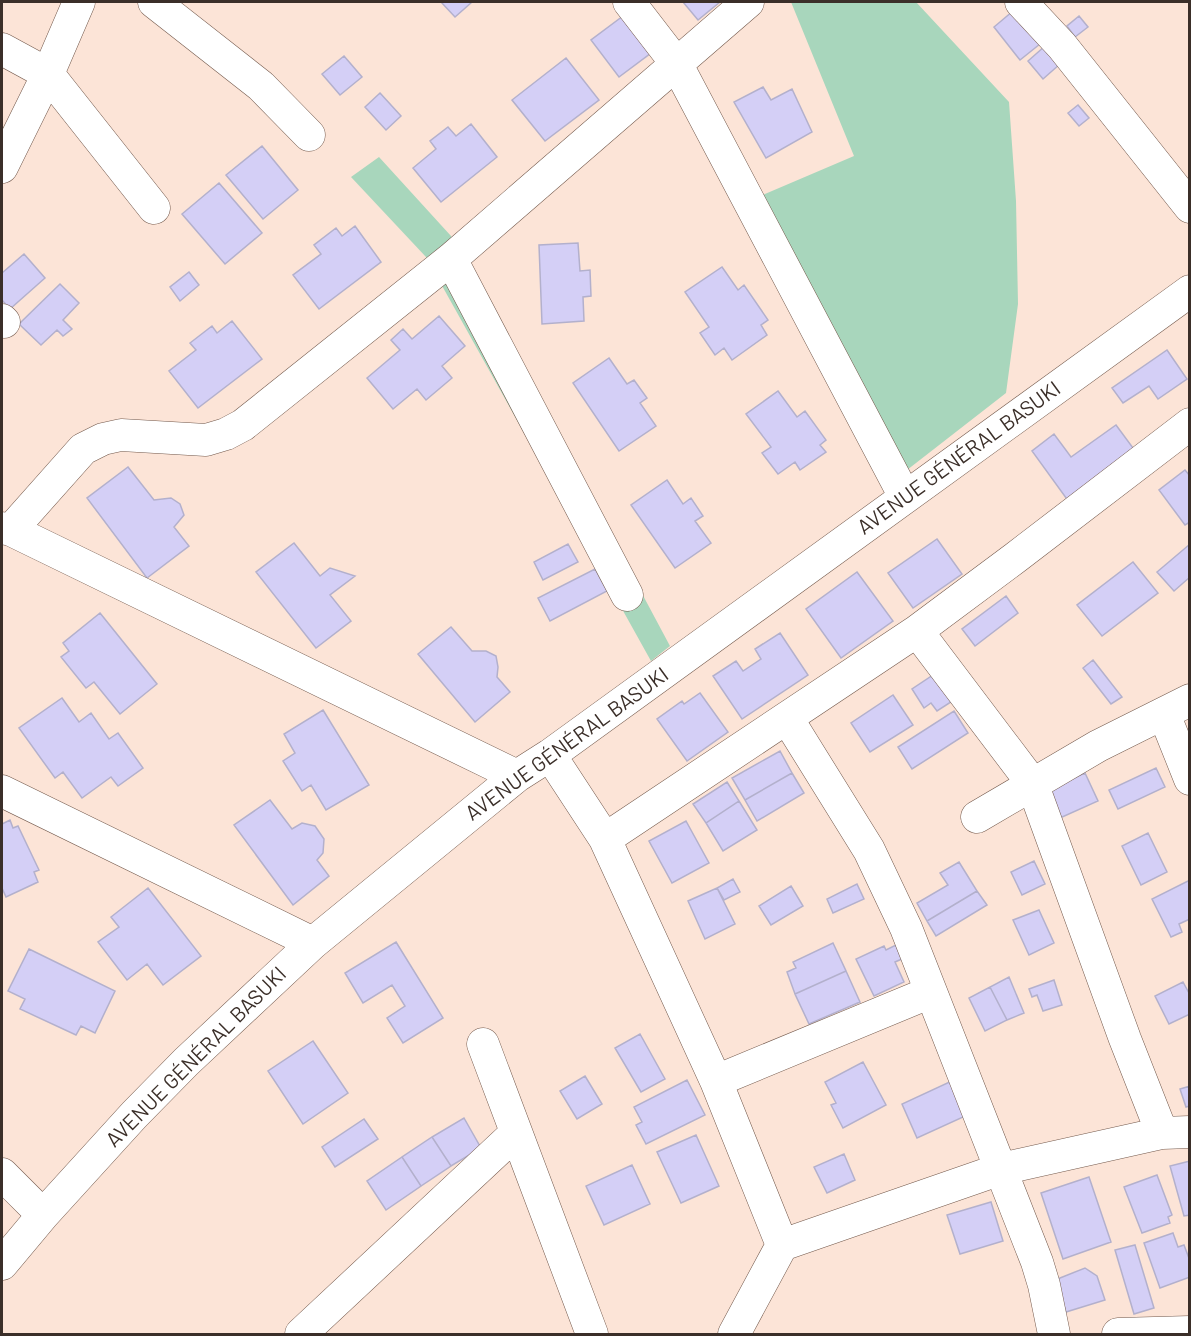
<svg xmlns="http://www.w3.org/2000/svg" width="1191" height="1336" font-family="Barlow,sans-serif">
  <rect width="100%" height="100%" fill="#fce4d7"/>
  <path fill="#a8d6bc" d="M791,2H916L1009,102L1016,201L1018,304L1006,393L907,470L760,196L854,156Z
    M379,157L451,236L670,646L651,661L426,257L351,177Z"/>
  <path fill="#d4cff6" stroke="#b3b0cc" stroke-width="1.5" d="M441,2H472L455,17Z
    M683,2H720L698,20Z
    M1013,11L1040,44L1020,60L994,27Z
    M623,16L651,53L619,77L591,40Z
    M1079,16L1088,27L1075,37L1067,26Z
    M1045,46L1060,64L1043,79L1028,61Z
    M344,56L362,77L340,95L322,74Z
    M566,58L599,100L545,141L512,100Z
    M763,87L771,100L792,89L812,132L766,158L734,102Z
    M380,93L401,116L386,130L365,107Z
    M1078,105L1089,118L1079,126L1068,113Z
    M471,124L497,157L441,202L413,168L436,149L430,141L448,127L456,136Z
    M262,146L298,190L263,219L226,175Z
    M219,183L262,233L225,264L182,214Z
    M355,226L381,262L319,309L293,275L321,254L314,245L336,228L342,236Z
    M578,243L580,271L590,270L591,296L583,297L584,321L542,324L539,245Z
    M24,254L45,278L10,309L2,300V273Z
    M722,267L738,290L744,285L768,320L761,325L767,335L732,360L724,348L715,355L700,333L709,327L685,292Z
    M189,272L199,285L180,301L170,287Z
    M60,284L79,303L63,320L72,329L63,336L57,330L41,345L19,324Z
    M439,316L465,346L442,366L452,378L426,400L417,389L393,409L367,378L400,350L391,340L403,329L412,339Z
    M232,321L262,359L198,408L169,371L196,350L190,343L212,326L217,333Z
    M1167,350L1187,379L1158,399L1149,386L1123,403L1112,388Z
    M609,358L627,384L634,380L647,398L640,403L656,426L619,451L573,383Z
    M778,391L797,417L805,411L826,440L820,445L826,452L800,470L795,462L778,474L762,453L771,447L746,414Z
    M1116,425L1136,452L1069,502L1032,451L1054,434L1071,457Z
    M128,467L154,500L171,498L180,504L184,515L174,527L189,546L147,578L87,498Z
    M1185,470L1190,476V522L1185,525L1159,490Z
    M667,480L683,504L691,498L703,516L695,521L711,543L675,568L631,505Z
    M937,539L962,574L913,608L888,573Z
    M294,543L320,576L330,568L355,576L330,595L351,621L316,648L256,572Z
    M568,544L578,562L543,580L534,562Z
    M1190,544V577L1174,591L1157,572Z
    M1133,562L1158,593L1102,636L1077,605Z
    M595,569L607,591L550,621L538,598Z
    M857,572L893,621L841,658L806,609Z
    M1006,596L1018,613L975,646L962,629Z
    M100,613L157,684L120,714L94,682L86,688L61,657L69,651L63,643Z
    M451,627L472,651H486L496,656L498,667L497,677L510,692L475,722L418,654Z
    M780,633L808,675L742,719L713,676L736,661L743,671L761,659L755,649Z
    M1093,660L1122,697L1111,704L1083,668Z
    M936,673L954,700L937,711L931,703L924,708L912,689Z
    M700,693L728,732L687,761L657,719L682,701L684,704Z
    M893,695L913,725L870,752L851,723Z
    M62,698L79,722L91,713L109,739L118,733L143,768L118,786L111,777L82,798L63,772L55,778L19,728Z
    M323,710L369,785L326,810L311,785L302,791L283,761L295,753L284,734Z
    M954,711L968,733L912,769L898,747Z
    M780,751L792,773L745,800L732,778Z
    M1156,768L1165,787L1118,809L1109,790Z
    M792,773L804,793L757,821L745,800Z
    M1085,773L1098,801L1060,818L1047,790Z
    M727,782L739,801L706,823L693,804Z
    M270,800L292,829L302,823L315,826L324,839L323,853L317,860L329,876L293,905L234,825Z
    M739,801L757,830L723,851L706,823Z
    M10,820L13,828L18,826L39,870L34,872L38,882L6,897L2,888V824Z
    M686,821L709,863L672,883L649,841Z
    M1148,833L1167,872L1141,885L1122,846Z
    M1034,861L1045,884L1022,895L1011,872Z
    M959,862L977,891L927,921L917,903L948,885L940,873Z
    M733,879L740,892L724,900L717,888Z
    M1190,880V919L1179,924L1182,932L1171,937L1152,899Z
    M857,884L864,899L833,913L827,899Z
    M791,886L803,906L771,925L759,906Z
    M148,888L201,956L163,985L147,964L127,980L98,942L119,927L111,917Z
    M717,888L735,924L705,939L688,901Z
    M977,891L987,905L936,936L927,921Z
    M1039,910L1054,943L1029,955L1013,920Z
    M396,942L443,1018L403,1043L387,1018L405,1006L392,985L363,1003L345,973Z
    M833,943L846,971L795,994L787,972L796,968L793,962Z
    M896,945L902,959L895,962L904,982L874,996L856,959L884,946L886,950Z
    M29,949L115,991L95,1033L81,1026L76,1035L20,1009L25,999L8,991Z
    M846,971L860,1002L809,1024L795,994Z
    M1009,977L1024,1013L1007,1020L990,987Z
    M1054,980L1062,1005L1043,1011L1037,995L1032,997L1029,989Z
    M1183,982L1190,995V1014L1169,1024L1155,996Z
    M990,987L1007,1020L985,1031L969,998Z
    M640,1034L665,1079L641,1092L615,1048Z
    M313,1041L348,1093L303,1124L268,1071Z
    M863,1062L886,1105L843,1128L831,1105L836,1103L825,1082Z
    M585,1076L602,1104L577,1119L560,1091Z
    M956,1079L972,1113L917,1138L902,1104Z
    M687,1080L705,1115L646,1144L636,1125L642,1122L634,1107Z
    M1190,1086V1106L1186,1107L1180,1089Z
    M464,1118L481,1148L451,1166L432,1137Z
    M364,1119L378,1139L335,1167L322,1147Z
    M696,1135L719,1186L681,1203L657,1152Z
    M432,1137L451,1166L421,1186L402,1157Z
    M844,1154L855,1180L827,1193L814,1167Z
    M402,1157L421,1186L386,1210L367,1181Z
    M1190,1161V1215L1184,1216L1170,1166Z
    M632,1165L650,1204L604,1225L586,1186Z
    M1157,1175L1172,1215L1168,1217L1170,1223L1142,1233L1124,1187Z
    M1089,1177L1111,1242L1063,1259L1041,1193Z
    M991,1202L1003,1241L960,1254L947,1215Z
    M1173,1233L1178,1247L1184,1245L1190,1261V1277L1160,1288L1144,1243Z
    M1135,1245L1154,1308L1134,1314L1115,1250Z
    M1085,1268L1097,1276L1105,1300L1066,1312L1055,1280Z"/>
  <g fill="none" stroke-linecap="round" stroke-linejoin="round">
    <g stroke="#73594c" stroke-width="33">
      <path id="minor" d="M154,2L261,86L309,135
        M629,2L676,63L905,497
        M1021,2L1062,46L1190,207
        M2,49L48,74L154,208
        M2,167L48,74L79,2
        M451,259L627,595
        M2,320L4,322
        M2,528L11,530L517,776
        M11,530L83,449L103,439L121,435L206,440L226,434L243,425L451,259L748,2
        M917,631L1032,783L1125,1039L1162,1133
        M1164,714L1190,779
        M787,718L869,850L906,928L1037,1262L1044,1285L1054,1334
        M550,755L605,839L716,1081L782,1245
        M2,791L313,943
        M977,817L1098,746L1190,700
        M605,839L917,631L1015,558L1190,424
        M483,1044L592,1334
        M716,1081L931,992
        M2,1174L43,1215
        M2,1264L43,1215L134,1115L186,1062L313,943L517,776L550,755L1190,291
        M301,1334L516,1133
        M734,1334L782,1245L1001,1169L1162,1133L1190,1132
        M1118,1334L1190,1332"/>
    </g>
    <use href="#minor" stroke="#fff" stroke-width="32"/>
  </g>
  <g text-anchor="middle" stroke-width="4.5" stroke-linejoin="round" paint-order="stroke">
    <g font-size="21" fill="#3b2f29" stroke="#fff">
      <text transform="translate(959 458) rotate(-36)" y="7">AVENUE GÉNÉRAL BASUKI</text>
      <text transform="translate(567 744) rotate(-36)" y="7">AVENUE GÉNÉRAL BASUKI</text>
      <text transform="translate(196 1057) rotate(-45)" y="7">AVENUE GÉNÉRAL BASUKI</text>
    </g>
  </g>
  <rect width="1191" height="1336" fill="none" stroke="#3b2f29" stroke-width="6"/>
</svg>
